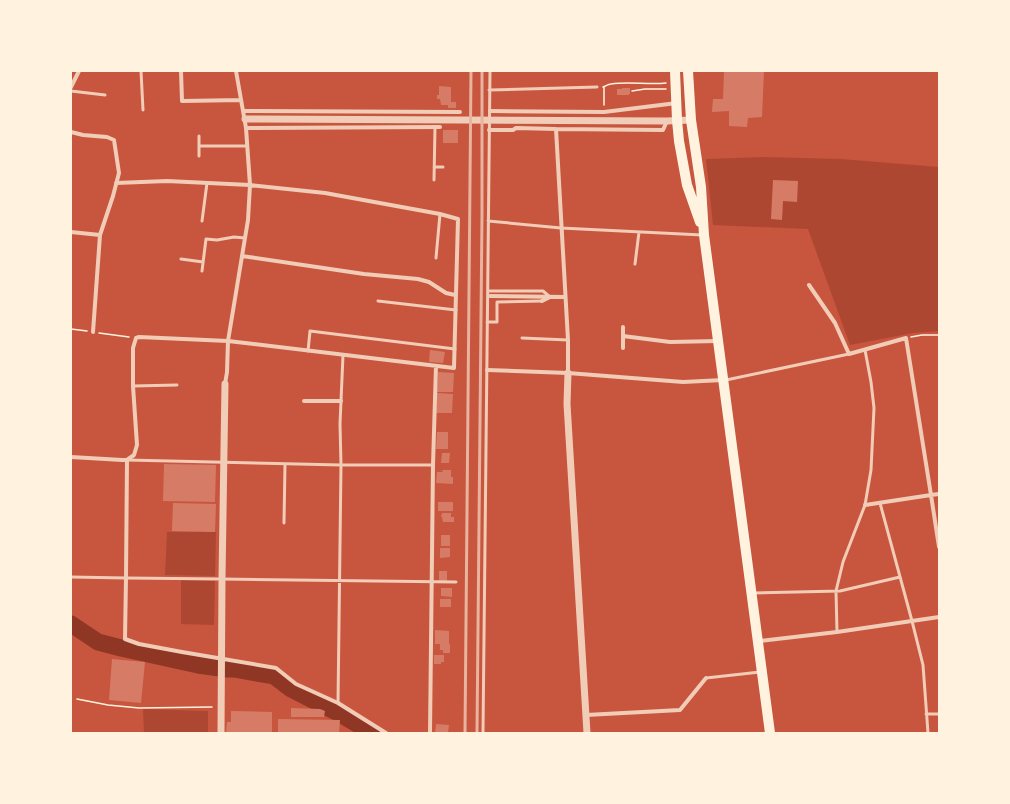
<svg xmlns="http://www.w3.org/2000/svg" width="1010" height="804" font-family="'Asap Condensed',sans-serif">
  <rect width="100%" height="100%" fill="#c8553d"/>
  <path fill="#ae4732" d="M764,157L841,159L939,167V331L913,333L850,345L808,229L713,225L706,159Z
    M167,532H216L215,576L165,575Z
    M181,580L215,581L214,625L181,624Z
    M143,709L208,711V733H144Z"/>
  <g fill="none" stroke-linecap="round" stroke-linejoin="round">
    <path stroke="#8f3625" stroke-width="17" d="M71,624L98,642L121,648L198,665L227,669H234L274,676L291,689L340,714L372,733"/>
  </g>
  <path fill="#d67c66" d="M724,71H764L762,117L748,118L747,127L729,126V111L712,112L713,99H723Z
    M439,86L451,87V102H456V108H448V105H441L440,99H437V95H439Z
    M622,88H630V94H629V95H617V89H622Z
    M443,130H458V143H443Z
    M773,180L798,181L797,202L783,201L782,220L771,219Z
    M430,350L445,352L443,363L429,362Z
    M438,372L454,373L453,392H437Z
    M437,393L453,394L452,413H436Z
    M437,432H448V449H436Z
    M442,453H450L449,463H441Z
    M164,464L216,465L215,502L163,501Z
    M442,470H451V477H453V484L436,483L437,472H443Z
    M438,502H453V511H438Z
    M173,503L216,504L215,532L172,531Z
    M442,513H451V517H454V522H443L442,517H441Z
    M441,535H450V546H441Z
    M440,548H450V557L440,558Z
    M439,571H447V581H439Z
    M441,588H452V597L441,596Z
    M440,599H451V607H440Z
    M435,630L449,631V644H435Z
    M440,644H450V653H443V650H440Z
    M434,655H444V662H441V664H434Z
    M112,659L145,662L141,703L109,700Z
    M291,708L320,709L325,711L324,717H291Z
    M231,711L272,712V733H226L227,722H231Z
    M278,719L340,720L339,733H278Z
    M436,724L449,725L448,733H435Z"/>
  <g fill="none" stroke-linecap="round" stroke-linejoin="round">
    <path stroke="#fff3e0" stroke-width="1.5" d="M603,87C606,86 608,84 611,84C629,81 648,85 666,83
      M632,91L645,89H666
      M604,105V87
      M71,329L87,331
      M99,333L129,337
      M911,337L922,335H939
      M77,699L108,705L139,708L212,707"/>
    <path stroke="#f1ccb7" stroke-width="3" d="M141,71L143,110
      M489,90L597,87
      M71,91L105,95
      M199,136V146
      M199,156V146H247
      M434,167H443
      M434,180L435,127
      M202,221L207,183
      M488,221L561,228L702,235
      M436,258L440,214
      M181,259L203,262
      M635,264L639,232
      M202,271L206,239L217,240L234,237L245,238
      M488,291H543L550,297
      M378,301L456,310
      M487,322H497V302L542,301
      M522,338L568,340
      M308,351L310,331L455,349
      M726,380L849,354
      M133,386L177,385
      M127,460L341,465H433
      M880,503L912,621L923,665L928,733
      M284,523L285,464
      M71,577L126,578L222,579L456,582
      M754,593L840,591L900,577
      M837,632L836,591L843,562L865,505L871,470L874,408L871,382L865,350
      M706,678L760,672
      M338,703L341,465L340,424L343,355
      M926,714H939
      M483,733L490,71"/>
    <path stroke="#f1ccb7" stroke-width="4" d="M181,71L182,101L241,100
      M71,87L79,71
      M244,111L460,112
      M490,111L604,112L677,103
      M246,128L440,127
      M489,130H513L516,128L556,129
      M71,132L83,135L107,137L114,140L119,173L113,196L100,235L93,332
      M71,232L100,235
      M242,256L364,274L418,279L429,282L446,293L455,295
      M809,285L835,323L849,354L906,338L931,495L865,505
      M490,296L565,297
      M542,301L550,297
      M623,336L670,342L718,341
      M623,348V327
      M487,370L568,373L683,382L723,380
      M568,373V340L556,129L663,130L667,121
      M225,384L227,372L228,341L245,238L248,220L250,185L246,128L236,71
      M304,401H341
      M71,457L122,460H127L134,455L137,445L133,386V348L136,338L139,337L228,341L454,368L458,219L440,214L325,193L250,185L167,181L116,183
      M127,460L126,578L125,639L139,644L182,652L276,668L296,684L338,703L386,733
      M939,494L931,495L939,547
      M759,641L837,632L939,617
      M586,715L680,710L706,678
      M430,733L433,465L436,366"/>
    <path stroke="#f1ccb7" stroke-width="7" d="M245,119L667,121L691,120
      M568,373L567,404L587,733
      M221,733L222,579L225,384"/>
    <path stroke="#fff3e0" stroke-width="10" d="M675,71L677,120L679,141L687,185L700,222
      M688,71L691,120L701,187L704,235L770,733"/>
    <path stroke="#e9b49f" stroke-width="3" d="M465,733L471,71
      M477,733L482,214V71"/>
  </g>
  <rect width="1010" height="804" fill="none" stroke="#fff3e0" stroke-width="144"/>
</svg>
